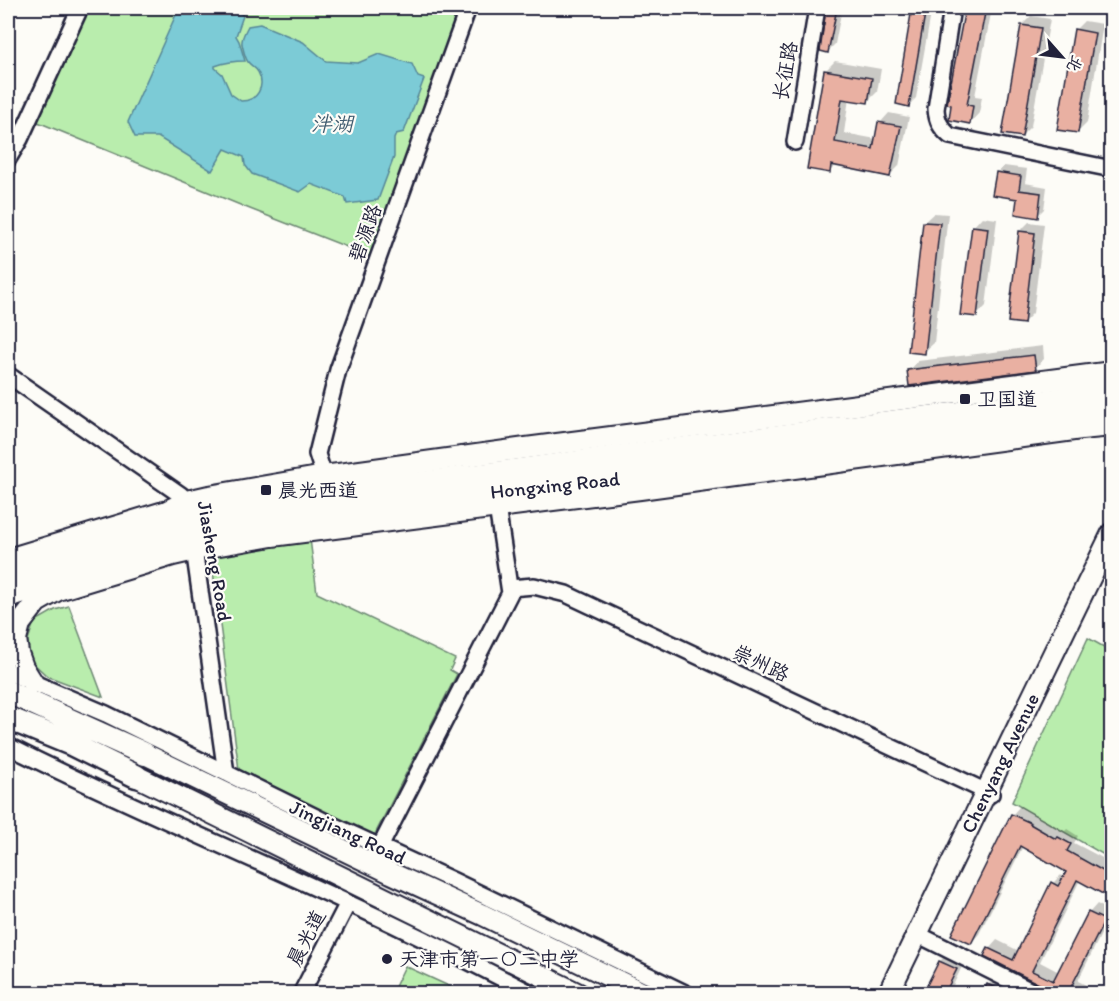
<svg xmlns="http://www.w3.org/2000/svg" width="1119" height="1001" font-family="Itim,'LXGW WenKai TC',sans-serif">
  <rect width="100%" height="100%" fill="#fdfcf7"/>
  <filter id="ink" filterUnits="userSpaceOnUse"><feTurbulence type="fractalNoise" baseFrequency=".0167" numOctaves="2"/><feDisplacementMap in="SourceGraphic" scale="12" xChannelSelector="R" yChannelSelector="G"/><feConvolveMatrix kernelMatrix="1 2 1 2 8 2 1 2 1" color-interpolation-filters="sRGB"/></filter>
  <g filter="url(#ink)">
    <path fill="#b9edad" stroke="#6e8874" stroke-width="1.5" d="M86,8H466L375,258L250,209L33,120Z
      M310,539L317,593L455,659L450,670L457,674L374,836L300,802L239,770L211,556Z
      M69,606L103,697L47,676L30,660L28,640L34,622L55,610Z
      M1088,638L1111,651V859L1012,802Z
      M405,966L464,993H392Z"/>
    <path fill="#7bcbd6" stroke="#578798" stroke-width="1.5" d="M179,8H237L243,16L236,36L239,41L245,61C234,61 226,62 215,66V68L222,74L231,94L241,101C257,101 266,87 258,72C255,67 251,66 248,62C245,58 243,48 242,44C241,38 245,32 248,26L260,24L303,42L326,61L358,63L379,54L412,64L418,77L424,79L404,132L396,134L394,139V157L378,200L347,204L345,197L311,184L300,192L252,174L245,165L244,157L225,149L212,171L158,137H135L128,122Z"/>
    <path fill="#0003" d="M828,8H842L835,44L828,51Z
      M913,8H932L916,98L909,105L898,103Z
      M966,8H992L975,96L982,97L979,113L970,123L953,104L949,103Z
      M1031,16L1050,19L1031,126L1021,136L1022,25Z
      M1084,21L1103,24L1087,123L1078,132L1075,30Z
      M835,61L881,69L877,92L867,102L849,98L844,133L876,139L880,123L889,113L909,117L899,166L890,175L836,165L829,172L825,71Z
      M1004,166L1027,169L1025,183L1047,187L1044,209L1037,216L997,173Z
      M934,213L948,214L934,343L924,352V222Z
      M982,217L997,219L986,306L977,315L973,227Z
      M1029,222L1044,224L1033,313L1024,322L1020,231Z
      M1043,346L1044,359L1035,368L909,371L918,361Z
      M1020,806L1065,831L1067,829L1078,836L1074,843L1112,863V897L1080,880L1040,962L1059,972L1089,913L1097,904L1112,912L1078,981L1096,990L1094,994H1059L986,956L989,949L997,940L1019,951L1053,883L1061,875L1065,877L1068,872L1023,846L979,934L971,943L1012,815Z
      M949,952L965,960L949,994H925L940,961Z
      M997,976L1011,983L1006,994H984L988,985Z"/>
    <path fill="#e9b0a2" stroke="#22223b" stroke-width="1.5" d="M826,8H837L828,53L820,51Z
      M912,8H926L909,107L896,104Z
      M965,8H986L967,105L973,106L970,124L949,120L951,105L947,104Z
      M1021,25L1041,28L1022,137L1002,134Z
      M1074,29L1095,33L1078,133L1057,130Z
      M824,70L872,78L868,103L842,99L835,142L873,149L878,122L901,126L890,177L831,165L830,173L807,169Z
      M996,172L1021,176L1019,190L1041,193L1038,218L1015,214L1017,199L992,195Z
      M923,222L940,223L925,354L908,352Z
      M972,226L988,228L977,317L960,315Z
      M1019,231L1035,233L1024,324L1008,322Z
      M1034,355L1036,370L909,386L907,370Z
      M1011,814L1031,823L1030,824L1056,839L1058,837L1071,844L1067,851L1112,876V899L1077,880L1032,971L1053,981L1088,912L1105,920L1068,993H1055L1041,985L984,956L988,948L1013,960L1051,882L1058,886L1066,872L1020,846L971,944L951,935Z
      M939,961L957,969L945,993H923Z
      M987,984L1007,993H983Z"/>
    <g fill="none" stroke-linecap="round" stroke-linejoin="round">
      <g stroke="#22223b" stroke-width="20">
        <path id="minor" d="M952,8L936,109C937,122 941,128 950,136L1112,169
          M795,142L817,8
          M8,159L20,139L80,8
          M8,375L181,495L187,501L188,509
          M324,476L317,454L338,370L468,8
          M193,542L226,773
          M510,588L534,586L566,594L991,794
          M8,672L106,714L326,822L454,881L687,994
          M8,746C119,802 235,850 348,903C410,932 471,962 532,994
          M380,847L510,593L497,507
          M923,937L1037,994
          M301,994L348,903"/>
      </g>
      <g stroke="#22223b" stroke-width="24">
        <path id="major" d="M8,559L167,511L187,501L209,496L324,476L526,448L1112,372
          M33,683L23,667L18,653L16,639L20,624L37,602L58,590L173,555L208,547L272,536L640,489L1081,429L1112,426
          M145,754L391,873L483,915L645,994
          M136,776L579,994
          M888,994L1112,533"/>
      </g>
      <g stroke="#22223b" stroke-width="27">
        <path id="highway" d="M8,575C60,561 110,540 162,524C186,517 210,513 235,508L623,456L968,412L1112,392
          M8,596L62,579L169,541L213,529L395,503L710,467L1002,425L1112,413
          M8,692L145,754
          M8,718L69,743L136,776"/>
      </g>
      <use href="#minor" stroke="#fdfcf7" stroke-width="15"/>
      <use href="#major" stroke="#fdfcf7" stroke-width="20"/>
      <use href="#highway" stroke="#fdfcf7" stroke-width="22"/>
    </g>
  </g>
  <g fill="#22223b" stroke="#fdfcf7" stroke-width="2">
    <rect x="959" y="393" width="12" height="12" rx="3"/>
    <rect x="260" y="484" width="12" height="12" rx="3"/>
    <circle cx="387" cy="959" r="6"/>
  </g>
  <g text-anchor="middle" stroke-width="4.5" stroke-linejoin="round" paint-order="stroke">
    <g font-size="20" fill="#22223b" stroke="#fdfcf7">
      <text transform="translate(785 71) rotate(-80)" y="7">长征路</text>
      <text transform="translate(365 233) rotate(-70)" y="7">碧源路</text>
      <text transform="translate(555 485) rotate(-6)" y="7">Hongxing Road</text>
      <text transform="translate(215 561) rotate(80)" y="7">Jiasheng Road</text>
      <text transform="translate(761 663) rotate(25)" y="7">崇州路</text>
      <text transform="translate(1000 763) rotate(-64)" y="7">Chenyang Avenue</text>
      <text transform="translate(348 832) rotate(25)" y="7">Jingjiang Road</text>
      <text transform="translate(306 938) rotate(-63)" y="7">晨光道</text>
    </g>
    <g font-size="20" fill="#22223b" stroke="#fdfcf7" text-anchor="start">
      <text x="977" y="406">卫国道</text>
      <text x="278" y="497">晨光西道</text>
      <text x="399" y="966">天津市第一〇二中学</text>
    </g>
    <g font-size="21" font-style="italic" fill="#415d71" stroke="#fdfcf7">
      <text x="332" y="131">泮湖</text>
    </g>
  </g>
  <rect width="1119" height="1001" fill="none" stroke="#fdfcf7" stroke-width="30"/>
  <rect x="15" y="15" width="1089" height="971" fill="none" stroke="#22223b" stroke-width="2" filter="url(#ink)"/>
  <g transform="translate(1062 57) rotate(118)" stroke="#fdfcf7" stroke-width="4.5" paint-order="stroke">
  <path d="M0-4.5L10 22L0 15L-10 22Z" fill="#22223b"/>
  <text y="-9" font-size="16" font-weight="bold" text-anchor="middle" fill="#22223b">北</text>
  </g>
</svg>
